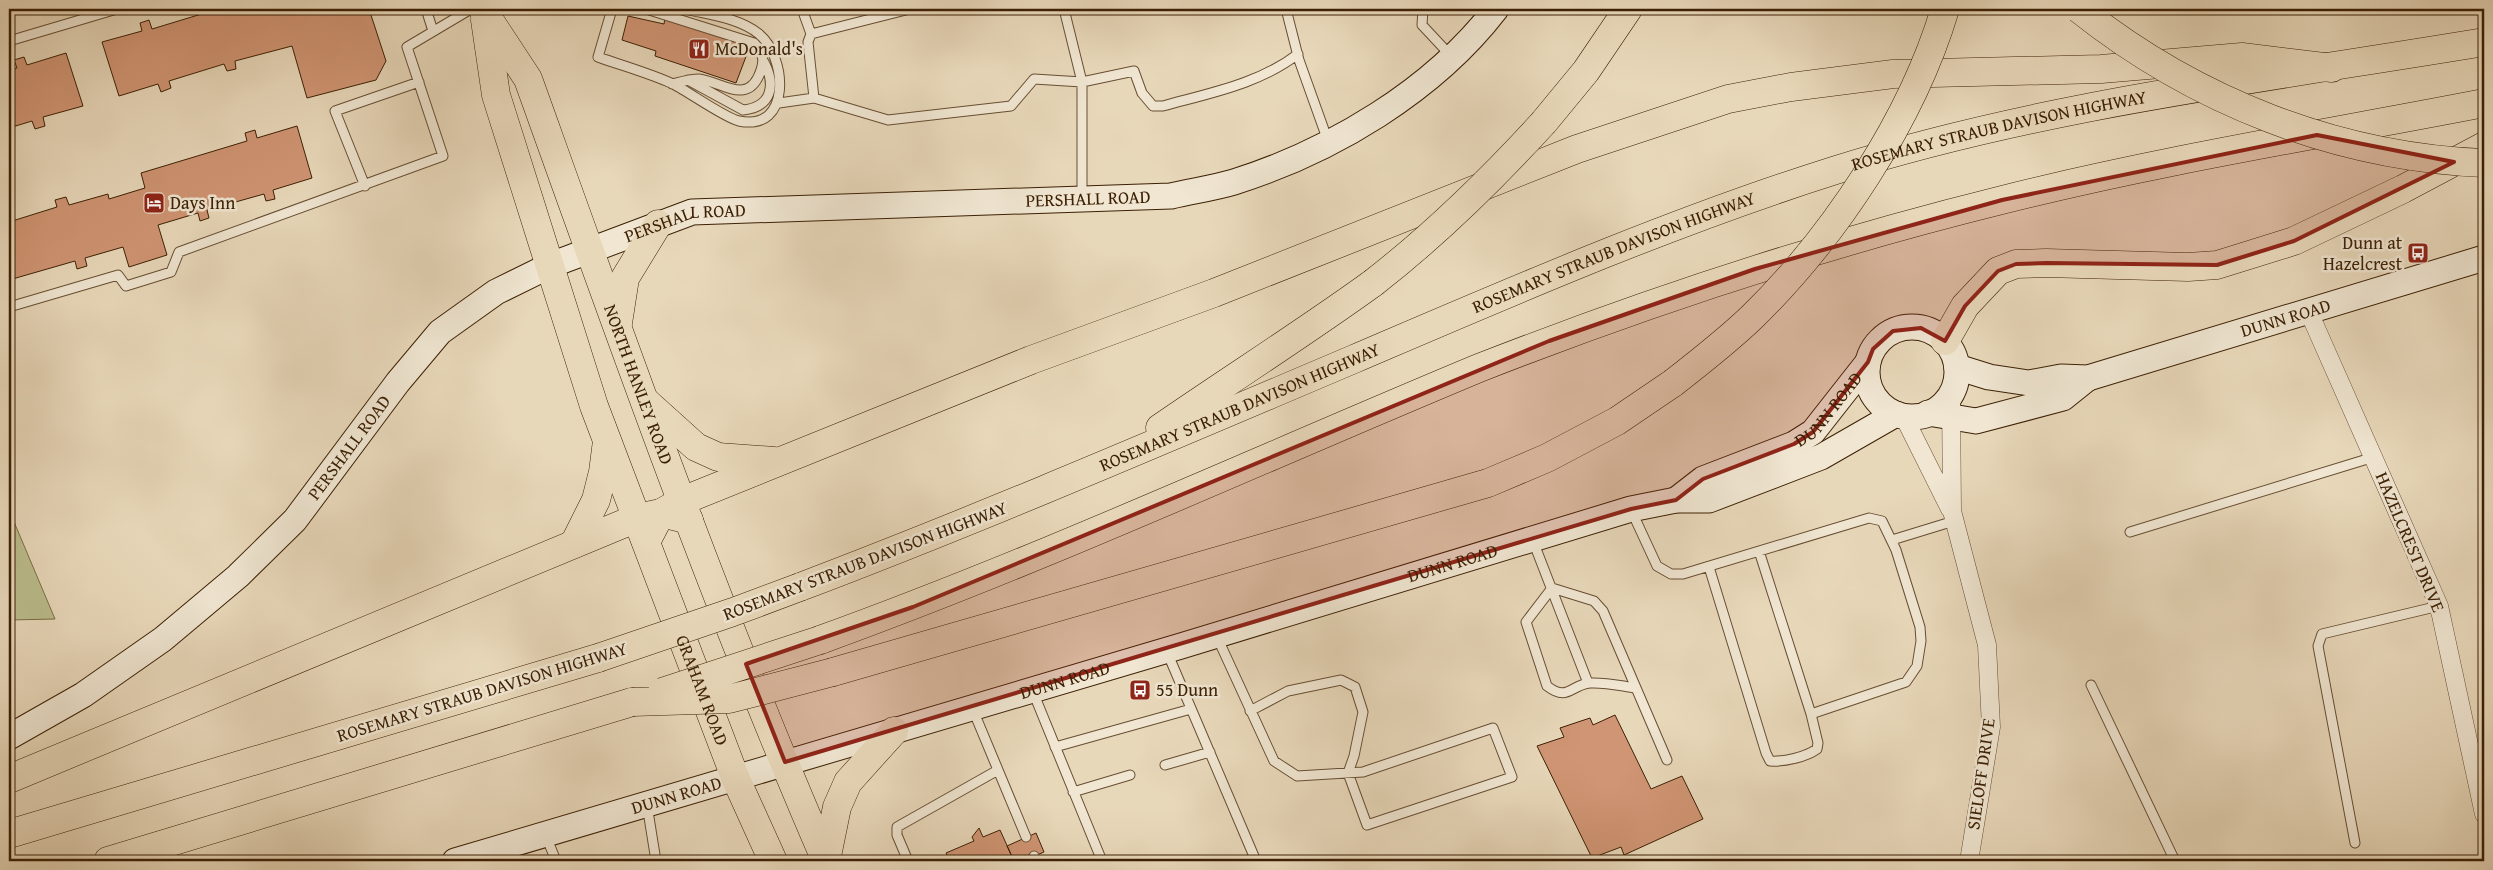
<svg xmlns="http://www.w3.org/2000/svg" width="2493" height="870" font-family="'Gentium Book Plus',serif">
  <rect width="100%" height="100%" fill="#e8d8ba"/>
  <filter id="stains"><feTurbulence type="fractalNoise" baseFrequency=".004" numOctaves="4"/><feColorMatrix values="0 0 0 0 .2 0 0 0 0 .09 0 0 0 0 .02 0 0 0 .5 -.17"/></filter>
  <radialGradient id="worn" r=".72"><stop offset=".6" stop-color="#630" stop-opacity="0"/><stop offset="1" stop-color="#630" stop-opacity=".3"/></radialGradient>
  <path fill="#bbbd8c" stroke="#7c6e48" d="M9,510L55,619L9,620Z"/>
  <path fill="#d09574" stroke="#3c2004" d="M207,9H369L386,61L376,80L307,98L292,46L235,61L236,69L227,71L224,64L169,81L171,88L161,92L158,84L119,96L102,42L142,31L140,23L149,20L152,29L208,12Z
    M628,16L664,24L665,18L750,46L736,83L655,56L656,51L622,40Z
    M66,53L83,106L43,117L45,126L35,129L32,121L9,128V71L17,68L14,60L24,57L27,65Z
    M297,126L312,178L273,190L275,199L266,201L264,194L207,210L209,218L200,221L198,213L158,225L167,255L129,267L123,247L85,258L87,266L77,269L75,261L9,280V222L57,207L55,200L66,197L69,205L108,194L109,199L145,188L141,173L247,141L245,133L255,130L257,138Z
    M1615,715L1651,789L1682,776L1703,819L1624,855L1621,847L1592,858L1537,746L1564,737L1560,728L1590,718L1593,725Z
    M979,828L983,837L1000,830L1014,861H950L946,853L974,841L972,837Z
    M1036,833L1044,852L1023,861H1014L1007,846Z"/>
  <g fill="none" stroke-linecap="round" stroke-linejoin="round">
    <g stroke="#674e32" stroke-width="11">
      <path id="lane" d="M426,9L433,31
        M612,9L598,57C623,66 649,73 673,84C689,92 725,118 739,121C792,132 787,57 759,34C739,18 710,15 685,9
        M646,9L754,43C762,51 765,59 761,70C749,107 723,82 699,79C690,79 680,82 672,84
        M802,9L811,34
        M1064,9L1082,82L1134,71L1142,93L1153,106H1163C1210,93 1259,84 1298,54
        M1286,9L1299,60L1328,141
        M1423,9L1422,25L1451,56
        M9,41L117,9
        M688,80L743,110C772,107 776,85 764,62
        M814,98L808,42L811,34L910,9
        M779,103L814,98L888,120L1011,106L1034,79L1082,82V198
        M365,186L335,111L419,82
        M9,307L118,275L126,286L171,272L179,252L443,156L407,47L471,9
        M1632,512L1657,566L1671,574H1683L1869,518L1882,521L1896,550L1920,627L1921,641L1917,666L1906,682L1811,714L1818,743L1817,749C1806,757 1784,762 1770,761L1766,753L1709,567
        M2130,532L2374,457
        M1892,540L1954,521
        M1533,541L1588,683
        M1759,551L1811,714
        M1552,588L1594,601L1603,611L1667,760
        M1552,588L1526,622L1547,686C1568,702 1570,685 1590,683C1605,682 1621,686 1636,688
        M1217,637L1274,761L1297,776L1363,772L1493,728L1512,777L1367,825L1348,773L1354,756L1363,712L1355,687L1341,680L1288,691L1250,711
        M1167,652L1256,861
        M2091,685L2175,861
        M1033,692L1102,861
        M973,710L1026,837
        M1055,747L1191,709
        M1165,765L1210,752
        M1073,792L1130,775
        M647,805L656,861
        M546,836L556,861
        M2355,843L2318,646L2322,634L2439,606
        M1034,856L1036,861
        M908,861L897,835V827L998,770"/>
    </g>
    <g stroke="#674e32" stroke-width="19">
      <path id="street" d="M2308,310L2439,606L2484,814
        M1951,393L1952,511L1987,645L1991,727L1969,861
        M1903,415L1950,509"/>
    </g>
    <g stroke="#3c2004" stroke-width="27">
      <g id="secondary">
        <circle cx="1912" cy="372" r="45"/>
        <path id="s1" d="M1957,367L1989,377L2029,383L2061,377L2088,378L2484,258"/>
        <path d="M1928,413L1976,421L2063,398L2088,378"/>
        <path id="s2" d="M1676,500L1703,479L1794,444L1813,432L1868,362"/>
        <path id="s3" d="M9,737L83,695L163,639L238,576L295,520L398,382L440,332L496,292L551,265L692,212L1171,196C1192,191 1214,188 1234,182C1332,151 1433,91 1496,9"/>
        <path id="s4" d="M455,861L1181,646L1631,509L1676,500H1709L1821,457L1896,414"/>
      </g>
    </g>
    <g stroke="#3c2004" stroke-width="29">
      <g id="primary">
        <path id="s5" d="M484,12L528,79C622,341 715,605 826,861"/>
        <path id="s6" d="M485,20L496,95L594,406L735,777L773,861"/>
        <path d="M618,323L625,278L658,224"/>
        <path d="M826,861L837,807L848,782L894,731"/>
      </g>
    </g>
    <g stroke="#3c2004" stroke-width="29">
      <g id="highway">
        <path d="M1544,122L1586,71L1628,9"/>
        <path d="M1945,341L1965,306L1998,271L2016,264L2046,263L2188,267L2217,265L2294,241L2403,189L2484,146"/>
        <path d="M645,401L696,447L718,457L774,461"/>
        <path d="M1160,428C1231,379 1304,333 1373,283"/>
        <path d="M646,542L661,513L682,501L1031,360L1214,293L1577,149L1728,99L1791,87L1893,74L2101,69L2242,57L2332,68"/>
        <path d="M574,544L596,500L603,472L607,441"/>
        <path id="s7" d="M800,587C987,516 1170,437 1354,359C1513,291 1671,222 1836,170C2046,104 2268,78 2484,42"/>
        <path d="M820,640C1044,559 1260,459 1479,368C1650,301 1824,244 2002,200C2161,160 2324,134 2484,103"/>
        <path d="M833,672L1488,483L1547,458L1617,421L1673,383"/>
        <path d="M9,779L637,518L661,513L689,520"/>
        <path d="M9,834L598,658"/>
        <path d="M108,861L632,702"/>
      </g>
    </g>
    <use href="#lane" stroke="#f0e6d2" stroke-width="9"/>
    <use href="#street" stroke="#f0e6d2" stroke-width="18"/>
    <use href="#secondary" stroke="#f0e6d2" stroke-width="25"/>
    <use href="#primary" stroke="#e8d8ba" stroke-width="28"/>
    <use href="#highway" stroke="#e8d8ba" stroke-width="28"/>
    <g stroke="#3c2004" stroke-width="29" stroke-linecap="butt">
      <path id="highway-bridge" d="M2079,9C2195,101 2336,157 2484,163
        M1373,283C1436,234 1491,180 1544,122
        M1673,383C1700,362 1727,341 1752,317C1834,237 1912,120 1945,9
        M598,658L733,612L800,587
        M662,692L820,640
        M632,702L729,699L833,672"/>
    </g>
    <use href="#highway-bridge" stroke="#e8d8ba" stroke-width="28"/>
  </g>
  <path fill="#8f2418" fill-opacity="0.2" stroke="#8f2418" stroke-width="4" stroke-linejoin="round" d="M2317,135L2454,162L2294,241L2217,265L2046,263L2016,264L1998,271L1965,306L1945,341L1921,328L1893,331L1873,349L1868,362L1813,432L1794,444L1703,479L1676,500L1631,509L785,762L746,664L913,607L1549,341L1755,269L2002,200Z"/>
  <defs>
    <g id="restaurant-square" transform="scale(1.125)"><rect x="-9" y="-9" width="18" height="18" rx="4" fill="#8f2418" stroke="#f0e6d2"/><path d="M-5-6h1v4h1v-4h1v4h1v-4h1v5L-1.5 .5V6h-2V.5L-5-1ZM5-6V6H3V1.5H1.5Q1.5-4 5-6Z" fill="#fff"/></g>
    <g id="hotel-square" transform="scale(1.125)"><rect x="-9" y="-9" width="18" height="18" rx="4" fill="#8f2418" stroke="#f0e6d2"/><path d="M-6-4.5h1.5V1H6V5H4.5V3h-9V5H-6ZM-4 0a1.8 1.8 0 1 1 3.6 0ZM.5 0V-2.5h3Q6-2.5 6 0Z" fill="#fff"/></g>
    <g id="bus-square" transform="scale(1.125)"><rect x="-9" y="-9" width="18" height="18" rx="4" fill="#8f2418" stroke="#f0e6d2"/><path d="M-5-6H5V4H4V6H2V4H-2V6H-4V4H-5ZM-3.5-4V0h7V-4ZM-3.5 1.2v1.5H-2V1.2ZM2 1.2v1.5H3.5V1.2Z" fill="#fff"/></g>
  </defs>
  <g fill-rule="evenodd">
    <use href="#restaurant-square" x="699" y="49"/>
    <use href="#hotel-square" x="154" y="203"/>
    <use href="#bus-square" x="2418" y="253"/>
    <use href="#bus-square" x="1140" y="690"/>
  </g>
  <g text-anchor="middle" stroke-width="5" stroke-linejoin="round" paint-order="stroke">
    <g font-size="18" fill="#3c2004" stroke="#f0e6d2" text-anchor="start">
      <text x="715" y="55">McDonald's</text>
      <text x="170" y="209">Days Inn</text>
      <text x="2402" y="249" text-anchor="end">Dunn at<tspan x="2402" dy="21">Hazelcrest</tspan></text>
      <text x="1156" y="696">55 Dunn</text>
    </g>
    <g font-size="18" fill="#3c2004" stroke="#f0e6d2">
      <text dy="6" stroke="none"><textPath href="#s7" startOffset="1285">ROSEMARY STRAUB DAVISON HIGHWAY</textPath></text>
      <text dy="6" stroke="none"><textPath href="#s3" startOffset="1275">PERSHALL ROAD</textPath></text>
      <text dy="6" stroke="none"><textPath href="#s3" startOffset="870">PERSHALL ROAD</textPath></text>
      <text dy="6" stroke="none"><textPath href="#s7" startOffset="880">ROSEMARY STRAUB DAVISON HIGHWAY</textPath></text>
      <text dy="6" stroke="none"><textPath href="#s1" startOffset="340">DUNN ROAD</textPath></text>
      <text dy="6" stroke="none"><textPath href="#s5" startOffset="405">NORTH HANLEY ROAD</textPath></text>
      <text dy="6" stroke="none"><textPath href="#s7" startOffset="475">ROSEMARY STRAUB DAVISON HIGHWAY</textPath></text>
      <text dy="6" stroke="none"><textPath href="#s2" startOffset="181">DUNN ROAD</textPath></text>
      <text dy="6" stroke="none"><textPath href="#s3" startOffset="451">PERSHALL ROAD</textPath></text>
      <text transform="translate(2410 542) rotate(67)" y="6">HAZELCREST DRIVE</text>
      <text transform="translate(865 561) rotate(-21)" y="6">ROSEMARY STRAUB DAVISON HIGHWAY</text>
      <text dy="6" stroke="none"><textPath href="#s4" startOffset="1041">DUNN ROAD</textPath></text>
      <text dy="6" stroke="none"><textPath href="#s4" startOffset="636">DUNN ROAD</textPath></text>
      <text dy="6" stroke="none"><textPath href="#s6" startOffset="706">GRAHAM ROAD</textPath></text>
      <text transform="translate(482 692) rotate(-17)" y="6">ROSEMARY STRAUB DAVISON HIGHWAY</text>
      <text transform="translate(1981 774) rotate(-82)" y="6">SIELOFF DRIVE</text>
      <text dy="6" stroke="none"><textPath href="#s4" startOffset="231">DUNN ROAD</textPath></text>
    </g>
  </g>
  <rect width="2493" height="870" fill="none" stroke="#e8d8ba" stroke-width="30"/>
  <rect x="10" y="10" width="2473" height="850" fill="none" stroke="#3c2004" stroke-width="2.5"/>
  <rect x="15" y="15" width="2463" height="840" fill="none" stroke="#3c2004"/>
  <rect width="100%" height="100%" filter="url(#stains)"/>
  <rect width="100%" height="100%" fill="url(#worn)"/>
</svg>
